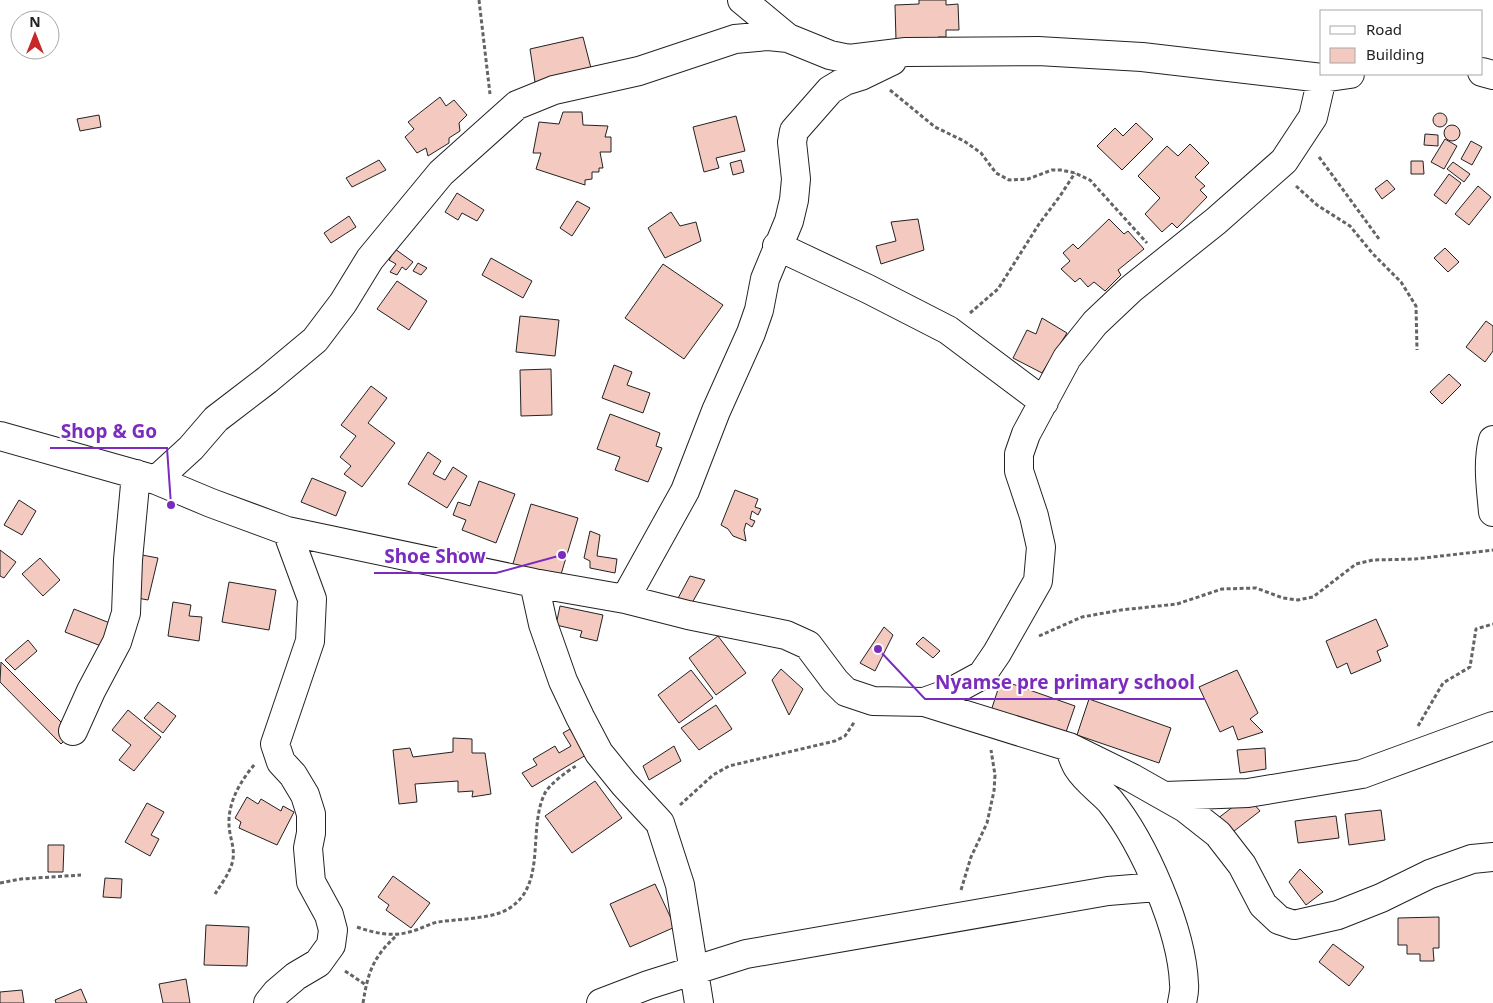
<svg xmlns="http://www.w3.org/2000/svg" width="1493" height="1003" font-family="'Noto Sans',sans-serif">
  <rect width="100%" height="100%" fill="#fff"/>
  <path fill="#f3c9c0" stroke="#222" d="M919,0H946V5L958,4L959,30H946V37H938V43L896,40L895,5L919,4Z
    M583,37L592,72L535,82L530,49Z
    M440,97L446,106L454,100L467,115L459,123L460,131L449,138V143L428,156L426,148L417,153L405,137L414,129L408,122Z
    M563,112H582L583,125L608,126L605,137H611V152H600L603,168H599V172H592V179L585,180V185L536,169L541,153H533L539,122L559,124Z
    M1433 120a7 7 0 1 1 14 0a7 7 0 1 1-14 0Z
    M99,115L101,127L80,131L77,119Z
    M736,116L745,151L716,158L719,168L704,172L693,127Z
    M1136,123L1153,139L1122,170L1097,146L1115,128L1123,136Z
    M1444 133a8 8 0 1 1 16 0a8 8 0 1 1-16 0Z
    M1425,134L1438,135V146L1424,145Z
    M1445,139L1457,146L1444,169L1431,162Z
    M1471,141L1482,147L1472,165L1461,159Z
    M1190,144L1209,163L1195,177L1205,186L1200,190L1207,197L1177,228L1172,223L1162,232L1145,214L1160,198L1138,176L1167,146L1178,156Z
    M379,160L386,170L352,187L346,178Z
    M741,160L744,172L733,175L730,163Z
    M1411,161H1423L1424,174H1411Z
    M1453,162L1470,174L1464,182L1447,169Z
    M1449,174L1461,183L1446,204L1434,195Z
    M1387,180L1395,189L1382,199L1375,189Z
    M1478,186L1491,197L1469,225L1455,214Z
    M457,193L484,210L477,221L462,213L458,220L445,212Z
    M577,201L590,208L572,236L560,228Z
    M671,212L680,226L696,222L701,241L665,258L648,228Z
    M349,216L356,227L331,243L324,233Z
    M918,219L924,250L881,264L876,246L896,241L891,222Z
    M1109,219L1124,234L1128,231L1144,249L1118,270L1121,275L1105,291L1094,282L1088,287L1080,278L1075,282L1061,269L1070,261L1063,253L1073,244L1078,249Z
    M1445,248L1459,262L1448,272L1434,258Z
    M395,249L413,262L406,270L402,267L397,275L390,272L396,264L389,260Z
    M491,258L532,281L523,298L482,275Z
    M418,263L427,268L421,275L413,271Z
    M663,264L723,305L684,359L625,318Z
    M397,281L427,301L409,330L377,309Z
    M520,316L559,320L555,356L516,352Z
    M1042,318L1067,333L1042,373L1013,358L1027,330L1036,334Z
    M1486,321L1493,326V351L1485,362L1466,347Z
    M614,365L632,372L627,385L650,393L643,413L602,398Z
    M551,369L552,415L521,416L520,370Z
    M1449,374L1461,385L1442,404L1430,392Z
    M371,386L387,398L368,423L395,443L362,487L344,474L351,466L340,457L356,436L341,425Z
    M610,414L660,433L656,446L662,448L648,482L615,470L620,457L597,449Z
    M428,452L441,461L433,474L445,480L453,467L467,476L447,508L408,484Z
    M312,478L346,492L336,516L301,502Z
    M479,481L515,494L496,543L462,530L466,520L453,515L458,502L470,506Z
    M735,490L758,499L755,507L761,509L758,515L752,511L750,519L755,521L752,527L746,523L744,530L746,541L733,536L728,529L721,525Z
    M19,500L36,511L22,535L4,525Z
    M531,504L578,518L559,581L512,567Z
    M590,531L600,535L597,556L617,559L615,573L590,568V561L584,558Z
    M0,550L16,562L4,578L0,576Z
    M142,555L158,558L148,600L132,597Z
    M40,558L60,580L43,596L22,574Z
    M690,576L705,580L692,603L677,600Z
    M229,582L276,590L269,630L222,622Z
    M173,602L191,605L189,616L202,617L199,641L168,636Z
    M560,606L603,615L597,641L580,637L582,631L556,625Z
    M74,609L110,623L101,646L65,632Z
    M1376,619L1388,646L1377,651L1381,661L1351,674L1347,663L1337,668L1326,641Z
    M884,627L893,635L875,671L860,663Z
    M718,636L746,673L716,695L689,658Z
    M923,637L940,651L933,658L916,644Z
    M28,640L37,651L15,670L5,660Z
    M1,662L72,733L61,744L0,682Z
    M781,669L803,689L789,715L772,680Z
    M691,670L713,698L679,723L658,695Z
    M1237,670L1258,713L1250,719L1263,732L1238,740L1233,726L1220,732L1199,687Z
    M1001,680L1075,706L1065,735L991,711Z
    M1089,699L1171,728L1159,763L1077,735Z
    M158,702L176,716L163,733L144,718Z
    M716,705L732,729L699,750L681,728Z
    M128,710L161,737L134,771L119,760L131,745L112,730Z
    M570,729L586,755L532,787L522,773L537,765L533,759L555,746L559,753L571,746L563,733Z
    M453,738L472,739V753H485L491,794L472,797L473,791L458,792V781L415,784L417,802L399,804L393,750L410,748L413,757L453,752Z
    M674,746L681,761L649,780L643,766Z
    M1265,748L1266,769L1240,773L1237,750Z
    M595,781L622,818L572,853L545,816Z
    M1247,796L1260,811L1229,835L1217,819Z
    M247,797L258,804L261,799L281,811L283,806L294,812L277,845L239,828L241,822L235,818Z
    M147,803L164,812L151,835L159,839L150,856L125,842Z
    M1381,810L1385,840L1349,845L1345,814Z
    M1336,816L1339,838L1298,843L1295,821Z
    M48,845H64L63,872H48Z
    M1300,869L1323,892L1306,905L1289,882Z
    M393,876L430,903L411,928L386,910L389,905L378,897Z
    M105,878L122,879L121,898L103,897Z
    M655,884L675,927L630,947L610,904Z
    M1439,917V948H1433L1434,961H1420V954H1407V945H1398V918Z
    M206,925L249,927L247,966L204,965Z
    M1333,944L1364,967L1349,986L1319,962Z
    M186,979L190,1003H163L159,984Z
    M81,989L87,1003H56L55,1000Z
    M22,990L24,1003H0V992Z"/>
  <g fill="none" stroke-linecap="round" stroke-linejoin="round">
    <g stroke="#222" stroke-width="30">
      <path id="minor" d="M742,0L788,38
        M1482,72L1493,75
        M777,246L868,289L948,330L1044,402
        M0,436L156,480L211,503L287,531L534,583L625,599L688,615L786,635L808,645L835,681L846,692L873,701L924,702L949,693L982,675L997,653L1038,581L1041,547L1034,516L1019,471V454L1026,434L1067,358L1095,323L1131,289L1216,221L1284,161L1313,117L1322,78
        M1493,440C1487,463 1491,489 1493,512
        M156,480L191,448L216,419L267,380L315,340L343,303L370,259L441,173L517,105L554,90L639,71L735,39L768,36L788,38L830,55L849,59L906,52L1038,51L1142,57L1322,78L1350,74
        M534,583L543,624L563,681L580,717L599,753L624,784L660,823L680,885L699,1003
        M625,599L685,491L716,411L751,333L759,310L765,279L789,221L794,200L796,179L792,142L794,131L830,90L845,81L861,76L892,61
        M924,702L1069,747L1132,778L1185,808L1218,834L1242,865L1263,905L1279,920L1294,925L1338,915L1381,898L1430,874L1472,859L1493,857
        M73,731L91,691L117,642L126,613L128,560L136,474
        M1069,747C1072,754 1074,762 1078,768C1086,781 1100,790 1110,801C1144,843 1182,930 1184,984C1185,990 1183,997 1182,1003
        M1165,796L1248,793L1362,774L1493,726
        M268,1003L276,993L296,976L318,963L331,945L333,930L329,915L311,882L308,848L311,833V814L305,795L293,775L281,762L275,744L310,641L312,599L287,531
        M601,1003L648,985L746,954L1108,891L1157,887"/>
    </g>
    <path stroke="#646464" stroke-width="3" stroke-dasharray="4 2.5" stroke-linecap="butt" d="M479,0L490,94
      M890,90L935,127L964,141L981,153L996,173L1009,180L1028,179L1052,170H1061L1075,173L1090,180L1147,243
      M1319,157L1379,239
      M1296,186L1317,205L1350,226L1373,254L1401,282L1416,306L1417,350
      M970,313L998,289L1039,224L1060,196L1075,173
      M1039,636L1082,617L1121,610L1177,604L1222,589L1256,588L1283,598L1298,600L1313,597L1356,564L1373,560L1415,559L1493,550
      M1418,726L1443,683L1470,667L1476,629L1493,624
      M680,805L713,775L729,766L835,741L845,736L855,721
      M0,883L21,879L81,875
      M961,890L971,857L987,823L994,791L995,775L991,750
      M215,894C221,884 231,872 233,859C235,847 229,836 229,824C228,802 241,780 255,764
      M357,927C374,933 392,937 409,932C419,930 428,924 438,922C458,919 484,919 502,912C550,891 526,831 545,793C550,784 567,771 576,766
      M345,971L366,985
      M363,1003C368,972 373,957 397,935"/>
    <use href="#minor" stroke="#fff" stroke-width="28"/>
  </g>
  <path fill="none" stroke="#7b2cbf" stroke-width="2" d="M171 505L167 448H50M562 555L496 573H374M878 649L925 699H1205"/>
  <g fill="#7b2cbf" stroke="#fff" stroke-width="2">
    <circle cx="171" cy="505" r="5"/>
    <circle cx="562" cy="555" r="5"/>
    <circle cx="878" cy="649" r="5"/>
  </g>
  <g font-size="19" text-anchor="middle" font-weight="bold" fill="#7b2cbf" stroke="#fff" stroke-width="4" stroke-linejoin="round" paint-order="stroke">
    <text x="109" y="438">Shop &amp; Go</text>
    <text x="435" y="563">Shoe Show</text>
    <text x="1065" y="689">Nyamse pre primary school</text>
  </g>
  <rect x="1320" y="10" width="162" height="65" fill="#ffffff" stroke="#a7a7a7"/>
  <rect x="1330" y="26" width="25" height="8" fill="#ffffff" stroke="#a7a7a7"/>
  <text x="1366" y="35" font-size="15" fill="#222222">Road</text>
  <rect x="1330" y="48" width="25" height="15" fill="#f3c9c0" stroke="#a7a7a7"/>
  <text x="1366" y="60" font-size="15" fill="#222222">Building</text>
  <g transform="translate(35 35)"><circle r="24" fill="#ffffff" stroke="#a7a7a7"/>
  <path d="M0-4L9 19L0 12L-9 19Z" fill="#c62828"/>
  <text y="-8" font-size="14" font-weight="bold" text-anchor="middle" fill="#222222">N</text>
  </g>
</svg>
